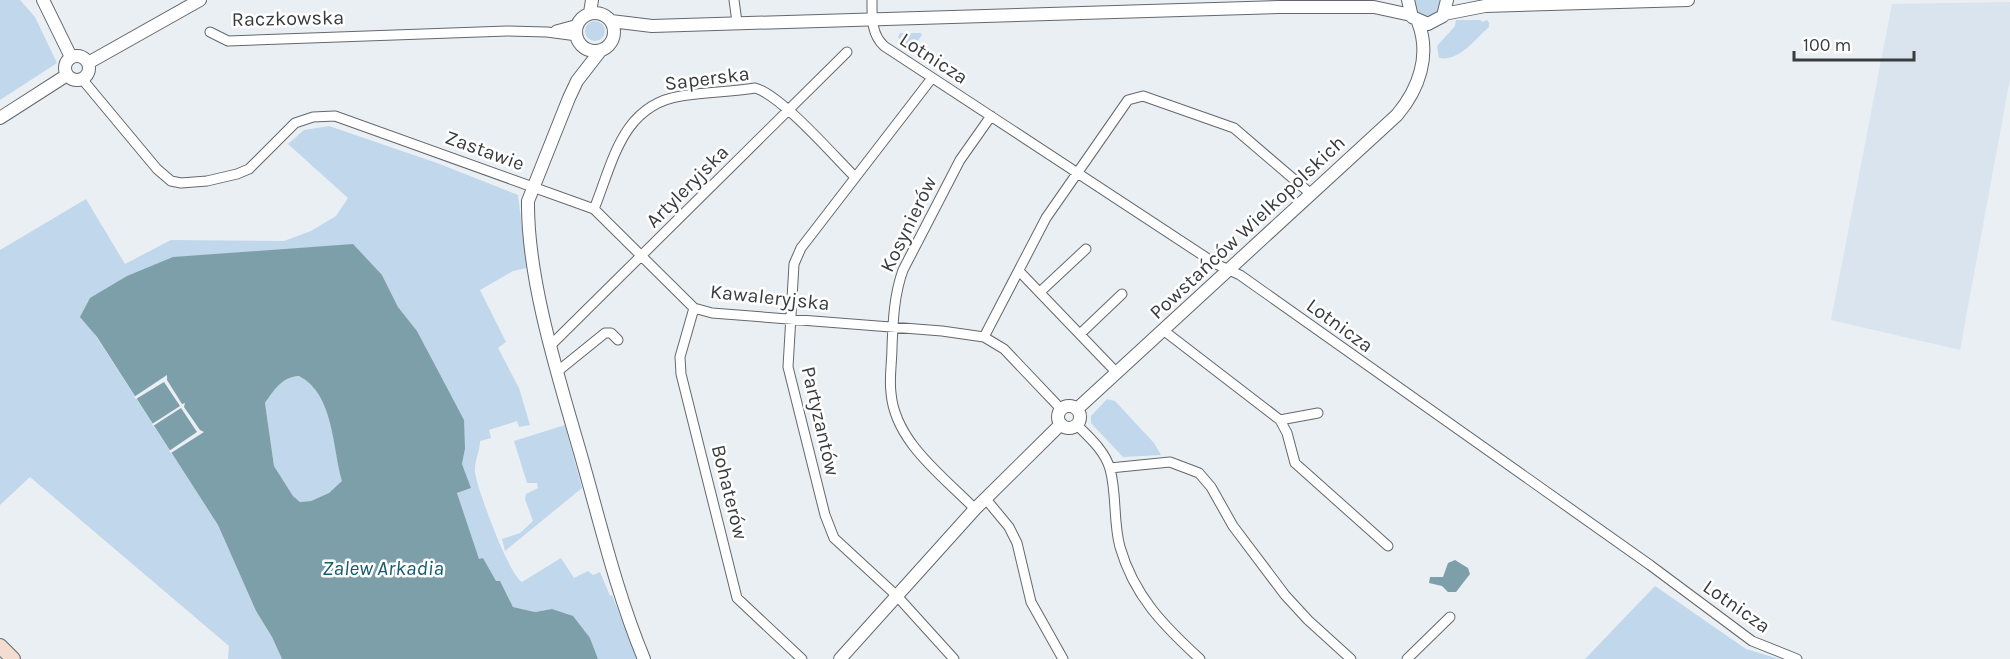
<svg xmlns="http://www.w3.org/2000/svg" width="2010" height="659" font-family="Karla,sans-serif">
  <rect width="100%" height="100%" fill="#eaeff4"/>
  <path fill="#d9e4ee" d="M2010,2V79L1960,350L1831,320L1892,4Z"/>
  <path fill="#c1d7eb" d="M0,0H20L35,17L57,63L0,100Z
    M1408,0H1447V8L1423,24Z
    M1456,20H1481L1482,22L1487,20L1489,23V27C1475,39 1459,62 1439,58L1437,46L1455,26Z
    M585 31a10 10 0 1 1 20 0a10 10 0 1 1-20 0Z
    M900,33H921L922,35L910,51L898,37Z
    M329,126L437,163L518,195L527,268L513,271L480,290L506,342L498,348L519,388L530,425L519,427L517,421L489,430L491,438L480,441C480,451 474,462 475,472C477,489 509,575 522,582L561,558L574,578L588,571L593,575L600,572L610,596L612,595L637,659H598L590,638L552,609L535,612L513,607L500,581L496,582L483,558L479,560L457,493L471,488L462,464L465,449L426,348L417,331L398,307L382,275L90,327L218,525L256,611L272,637L282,659H228L229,646L30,477L0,505V250L86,199L125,264L171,240L284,241L311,231L336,216L348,198L288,144L304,130Z
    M299,376C334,394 332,447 343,481L329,493L311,501L300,502L293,496L274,466L265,403C274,390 282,377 299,376Z
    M1107,399L1115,401L1154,443L1161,455L1123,457L1091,423V416Z
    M565,425L582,488L505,551L502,539L520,533L533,521L525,499L526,494L538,488L537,483H527L514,441Z
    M1655,586L1746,649L1779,659H1585Z"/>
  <path fill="#7d9fa9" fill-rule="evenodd" d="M353,244L382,275L398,307L417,331L464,420L465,449L462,464L471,488L457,493L479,559L483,558L496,581H500L513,607L535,612L552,609L573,616L590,638L598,659H282L272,637L256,611L218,525L97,337L80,317L90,298L127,276L173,257ZM299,376C334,394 332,447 342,481L329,493L311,501L300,502L293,496L274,466L265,403C274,390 282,377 299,376Z
    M1455,560L1468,568L1470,574L1456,592H1448L1442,586L1429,583L1430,577H1443L1448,563Z"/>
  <path fill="#eaeff4" d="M167,375V380L182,404L185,403L184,407L200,430L204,432L171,453L169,451L197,432L181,408L153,426L152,424L180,406L164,382L136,399L134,397Z"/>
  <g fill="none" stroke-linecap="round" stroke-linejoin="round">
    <g stroke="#64686c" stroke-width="11">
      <path id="minor" d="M734,0L737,22
        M872,0C872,17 871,34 884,46L1216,264L1240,275L1650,565L1752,641L1797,659
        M556,30L578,24
        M210,32L228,41L507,31L547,32L577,36
        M932,78L801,248L794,264L788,367L825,515L834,538L897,596L954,659
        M82,79L157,169L171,181L181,183L207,181L237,174L249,169L295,123L313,117L335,116L594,209L694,308L712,313L942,331L984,337L1004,349L1061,409
        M594,209C613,162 622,105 681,96C706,92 731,92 755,88C781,95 833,155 854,176
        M1019,271L1116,372
        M1041,291L1086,249
        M694,308L680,357L681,374L737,598L802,659
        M1163,330L1280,420L1287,433L1295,463L1388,546
        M1080,334L1122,294
        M984,337L1046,218L1128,100L1143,96L1234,128L1311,194
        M552,344L847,52
        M558,371L605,333H611L618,340
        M1280,420L1318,413
        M1077,425C1089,437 1105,451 1110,469C1117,494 1113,522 1120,547C1134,596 1164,626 1200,659
        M1110,468L1170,462L1199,473L1211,487L1233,526L1285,595L1308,620L1351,659
        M985,498L1009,527L1017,543L1031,602L1063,659
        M975,509C943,476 895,442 891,393C889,378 892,362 892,347C893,321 894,295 903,270L960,160L991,116
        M1407,659L1450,617"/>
    </g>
    <g stroke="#64686c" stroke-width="14">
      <path id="tertiary" d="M43,0L71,57
        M1408,0L1412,17L1428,24L1443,16L1447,0
        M590,13L592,0
        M576 32a19 19 0 1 1 38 0a19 19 0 1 1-38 0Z
        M1444,14L1485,6L1688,0
        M611,21L652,26L1280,7H1374L1411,15
        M601,50L577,81L569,98L528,201C527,281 560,382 582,459C601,526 617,594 644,659
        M65 68a12 12 0 1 1 24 0a12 12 0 1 1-24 0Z
        M88,63L200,0
        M0,118L67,75
        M1058 417a11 11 0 1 1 22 0a11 11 0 1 1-22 0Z
        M1077,409L1397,115C1419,89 1431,55 1418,22
        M840,659L975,509L1061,424"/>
    </g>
    <g stroke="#64686c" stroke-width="16">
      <path id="secondary" d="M0,646L13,659"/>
    </g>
    <use href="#minor" stroke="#fff" stroke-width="9"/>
    <use href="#tertiary" stroke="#fff" stroke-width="12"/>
    <use href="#secondary" stroke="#f2ddd0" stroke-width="14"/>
  </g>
  <g text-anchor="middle" stroke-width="5" stroke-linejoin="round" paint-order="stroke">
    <g font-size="20" fill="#393b3d" stroke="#fff">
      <text transform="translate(288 18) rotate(-1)" y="7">Raczkowska</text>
      <text transform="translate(934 58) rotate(33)" y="7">Lotnicza</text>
      <text transform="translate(707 78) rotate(-7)" y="7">Saperska</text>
      <text transform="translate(485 150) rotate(20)" y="7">Zastawie</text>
      <text transform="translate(687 186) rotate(-45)" y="7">Artyleryjska</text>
      <text transform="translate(908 224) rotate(-64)" y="7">Kosynierów</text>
      <text transform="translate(1247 227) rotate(-43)" y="7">Powstańców Wielkopolskich</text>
      <text transform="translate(770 297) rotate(6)" y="7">Kawaleryjska</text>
      <text transform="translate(1340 325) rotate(36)" y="7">Lotnicza</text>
      <text transform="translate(821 421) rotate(77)" y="7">Partyzantów</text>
      <text transform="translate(730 492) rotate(76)" y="7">Bohaterów</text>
      <text transform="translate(1737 606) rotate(35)" y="7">Lotnicza</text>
    </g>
    <g font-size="21" font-style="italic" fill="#175b6c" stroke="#fff">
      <text x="383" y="575">Zalew Arkadia</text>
    </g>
  </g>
  <path d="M1794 51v9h120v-9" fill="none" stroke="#393b3d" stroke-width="3"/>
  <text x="1803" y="51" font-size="18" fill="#393b3d" stroke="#ffffff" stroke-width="4.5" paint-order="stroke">100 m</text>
</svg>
